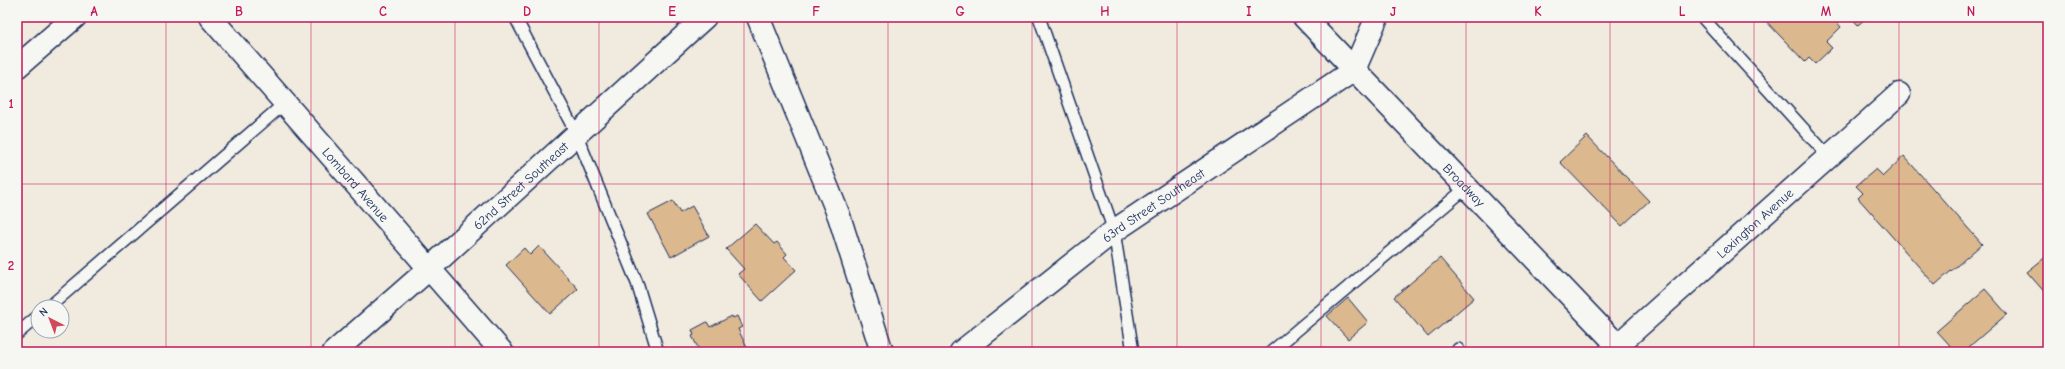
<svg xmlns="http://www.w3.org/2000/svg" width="2065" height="369" font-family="'Comic Neue',sans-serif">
  <rect width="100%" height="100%" fill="#f1eade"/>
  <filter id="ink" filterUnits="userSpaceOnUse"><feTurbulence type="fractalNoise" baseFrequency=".025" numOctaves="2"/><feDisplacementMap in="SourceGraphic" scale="8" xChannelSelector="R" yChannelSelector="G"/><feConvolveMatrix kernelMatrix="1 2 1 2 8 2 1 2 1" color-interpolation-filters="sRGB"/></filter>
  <g filter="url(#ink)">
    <path fill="#dcb88e" stroke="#1b2f5e" d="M1762,17H1832L1841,27L1826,42L1832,48L1815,64L1809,58L1805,62Z
      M1851,17H1867L1858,25Z
      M1587,136L1649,201L1622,226L1560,162Z
      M1904,156L1982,244L1935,285L1858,198L1863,193L1856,186L1876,169L1883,176Z
      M673,201L680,213L692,206L709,236L671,257L648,214Z
      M755,224L774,244L777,242L787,254L784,257L796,270L762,301L738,274L744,269L726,249Z
      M539,246L578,289L550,314L506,265L524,248L530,255Z
      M2048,255V296L2027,272Z
      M1440,258L1474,298L1428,337L1394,297Z
      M1985,289L2007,314L1963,352H1956L1937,331Z
      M1348,298L1368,322L1348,339L1327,316Z
      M732,316L733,318L737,316L742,327L738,329L749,352H700L692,336L694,335L692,330L707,322L710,327Z"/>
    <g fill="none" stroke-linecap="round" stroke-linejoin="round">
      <g stroke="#1b2f5e" stroke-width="14">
        <path id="service" d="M515,17L576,133L637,283L658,352
          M1039,17L1114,231L1133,352
          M1702,17L1829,157
          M49,307L285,103
          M17,334L38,316
          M1458,349L1460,352
          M1271,352L1466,188"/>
      </g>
      <g stroke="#1b2f5e" stroke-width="25">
        <g id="minor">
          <path id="s1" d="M210,17L502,352"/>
          <path d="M17,67L75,17"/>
          <path id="s2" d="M334,352L430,268L705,17"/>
          <path id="s3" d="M961,352L1114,231L1354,70L1377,17"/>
          <path id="s4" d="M1610,352L1899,94"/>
        </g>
      </g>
      <g stroke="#1b2f5e" stroke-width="25">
        <g id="tertiary">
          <path d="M758,17L839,216L882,352"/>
          <path id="s5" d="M1304,17L1624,352"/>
        </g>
      </g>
      <use href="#service" stroke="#f6f6f2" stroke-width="11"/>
      <use href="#minor" stroke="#f6f6f2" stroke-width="22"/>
      <use href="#tertiary" stroke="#f6f6f2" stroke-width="22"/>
    </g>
  </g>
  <path fill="none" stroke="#c2185b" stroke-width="1" stroke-opacity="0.55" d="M166,17V352M311,17V352M455,17V352M599,17V352M744,17V352M888,17V352M1032,17V352M1177,17V352M1321,17V352M1466,17V352M1610,17V352M1754,17V352M1899,17V352M17,184H2048"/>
  <g text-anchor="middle" stroke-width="3.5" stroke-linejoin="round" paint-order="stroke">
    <g font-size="13" fill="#1b2f5e" stroke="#f6f6f2">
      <text dy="5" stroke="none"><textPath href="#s1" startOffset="222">Lombard Avenue</textPath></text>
      <text dy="5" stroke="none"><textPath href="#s2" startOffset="250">62nd Street Southeast</textPath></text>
      <text dy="5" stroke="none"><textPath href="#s5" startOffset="232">Broadway</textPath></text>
      <text dy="5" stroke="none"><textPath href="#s3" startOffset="242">63rd Street Southeast</textPath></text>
      <text dy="5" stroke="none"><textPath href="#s4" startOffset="194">Lexington Avenue</textPath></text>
    </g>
  </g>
  <rect width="2065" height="369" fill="none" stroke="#f6f6f2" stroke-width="44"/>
  <g transform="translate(50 319) rotate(318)"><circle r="19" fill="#f6f6f2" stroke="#9ea6b7"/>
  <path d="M0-3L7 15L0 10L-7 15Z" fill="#d1495b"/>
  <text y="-6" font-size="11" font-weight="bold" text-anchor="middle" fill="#1b2f5e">N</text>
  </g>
  <rect x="22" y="22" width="2021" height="325" fill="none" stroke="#c2185b" stroke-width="1.5"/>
  <g font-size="13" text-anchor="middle" font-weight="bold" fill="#c2185b">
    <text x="94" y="16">A</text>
    <text x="239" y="16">B</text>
    <text x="383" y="16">C</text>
    <text x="527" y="16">D</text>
    <text x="672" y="16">E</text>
    <text x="816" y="16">F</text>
    <text x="960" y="16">G</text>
    <text x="1105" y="16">H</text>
    <text x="1249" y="16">I</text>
    <text x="1393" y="16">J</text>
    <text x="1538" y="16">K</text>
    <text x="1682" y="16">L</text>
    <text x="1826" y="16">M</text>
    <text x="1971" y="16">N</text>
    <text x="11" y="108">1</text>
    <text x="11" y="270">2</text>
  </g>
</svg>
